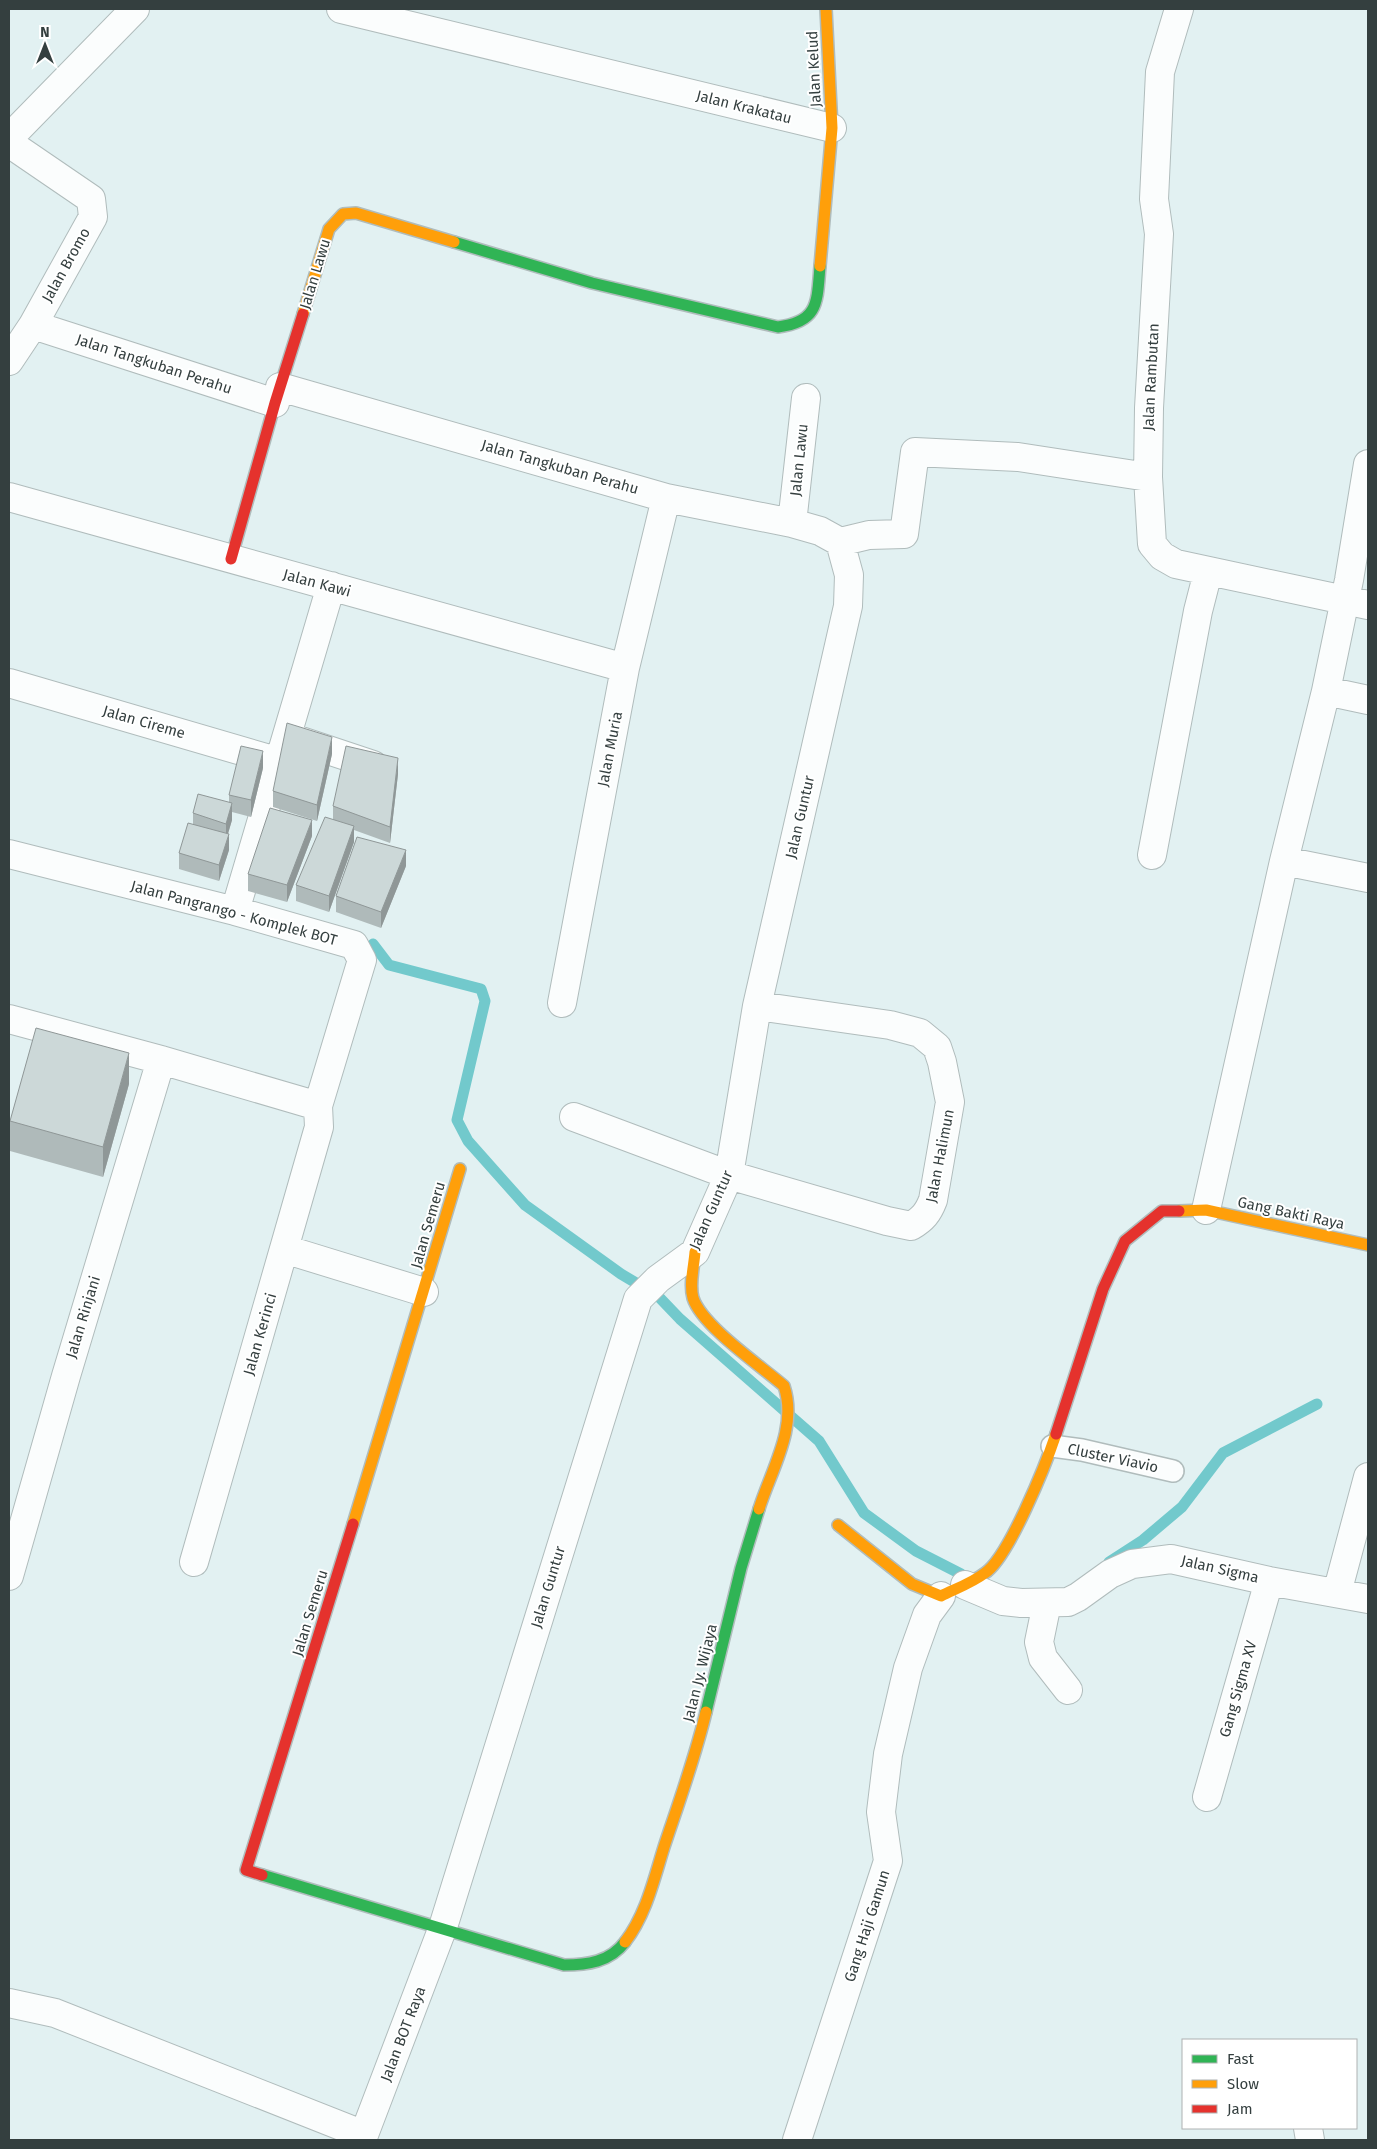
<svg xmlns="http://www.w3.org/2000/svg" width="1377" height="2149" font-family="'Fira Sans',sans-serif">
  <rect width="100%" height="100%" fill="#e2f1f2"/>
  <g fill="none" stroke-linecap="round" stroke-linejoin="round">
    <path stroke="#72c9cc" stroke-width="11" d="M373,944L389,965L481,989L485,1001L457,1120L468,1141L525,1205L621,1274L658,1296L680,1319L819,1441L864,1513L916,1551L961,1574
      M1109,1562L1143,1540L1182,1507L1223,1453L1317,1404"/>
    <g stroke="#b0bcbc" stroke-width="24">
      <path id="lane" d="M1052,1446L1082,1450L1173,1471"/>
    </g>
    <g stroke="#b0bcbc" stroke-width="30">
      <path id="street" d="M341,9L832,128
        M1179,9L1160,72L1154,199L1159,234L1149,408L1148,477L1152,544L1162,556L1176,564L1368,605
        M9,138L135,9
        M9,143L91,199L93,217L33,325L9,361
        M33,325L275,403
        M280,387L666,498L792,523L820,531L840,542
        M9,497L625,668
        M792,523L806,398
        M840,542L869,535L904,534L915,452L1018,457L1148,477
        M9,683L276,761
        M1326,691L1368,700
        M298,740L373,765
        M9,854L235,911L354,945L362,960L318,1106L319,1127L194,1562
        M1152,855L1198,611L1208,572
        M1284,861L1368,878
        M235,911L331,586
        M562,1003L625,668L666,498
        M9,1019L161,1060L318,1106
        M574,1117L729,1175L887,1221L911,1226C923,1219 928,1213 933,1200L950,1102L942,1062L937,1047L920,1033L890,1025L757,1006
        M1206,1210L1284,861L1326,691L1349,580L1368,464
        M284,1249L424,1292
        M9,1576L66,1376L161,1060
        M965,1585L1003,1601L1021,1603L1068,1602L1078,1597L1110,1574L1132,1564L1171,1559L1269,1581L1368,1599
        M1337,1593L1368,1477
        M1047,1603L1039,1642L1043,1658L1068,1690
        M1207,1797L1269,1581
        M9,2003L55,2013L364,2135
        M1308,2128L1310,2140
        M362,2140L443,1927L638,1299L658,1279L695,1252L729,1175L757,1006L848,606L849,575L840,542
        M797,2140L888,1861L881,1812L888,1754L908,1668L927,1615L941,1596"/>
    </g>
    <g stroke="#b0bcbc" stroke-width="14">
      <path id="fast" d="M454,242L592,283L778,327C819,322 817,302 820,266
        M706,1712L741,1568L759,1509
        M262,1875L564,1965C587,1965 610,1962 625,1942"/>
    </g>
    <g stroke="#b0bcbc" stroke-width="14">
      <path id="slow" d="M820,266L832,128L826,9
        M303,314L329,229L343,214L356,213L454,242
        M1179,1211L1206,1210L1368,1245
        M695,1252C694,1266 689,1284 693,1298C702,1326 761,1366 784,1386C798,1428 771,1470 759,1509
        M353,1524L460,1169
        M838,1525L912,1584L941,1596C955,1589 972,1583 985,1573C1009,1557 1046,1464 1056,1434
        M625,1942C646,1915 654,1879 664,1847C679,1802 695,1758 706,1712"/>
    </g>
    <g stroke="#b0bcbc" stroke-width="14">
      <path id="jam" d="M231,559L275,403L303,314
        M1056,1434L1103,1289L1125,1241L1162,1211H1179
        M262,1875L246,1870L353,1524"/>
    </g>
    <use href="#lane" stroke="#fbfdfd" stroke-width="21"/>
    <use href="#street" stroke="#fbfdfd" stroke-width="28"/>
    <use href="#fast" stroke="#30b455" stroke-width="11"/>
    <use href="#slow" stroke="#ff9f0a" stroke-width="11"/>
    <use href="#jam" stroke="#e5322d" stroke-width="11"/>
  </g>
  <path fill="#afbaba" d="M332,754L317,821L273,807V791Z
    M263,768L251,817L232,812V820L228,834L229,850L219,881L179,869V853L193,824V813L229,802V795Z
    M398,774L390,843L354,830V842L329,912L296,901V885L333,819V806Z
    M312,836L287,902L248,891V874Z
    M406,866L381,928L336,912V896Z
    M129,1084L103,1177L10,1151V1121Z"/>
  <path fill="#8f9797" d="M332,737V754L317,821V805Z
    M263,751V768L251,817V800Z
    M398,758V774L390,843V827Z
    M232,803V820L226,840V824Z
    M312,820V836L287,902V885Z
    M354,826V842L329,912V896Z
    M229,834V850L219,881V865Z
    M406,850V866L381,928V912Z
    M129,1053V1084L103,1177V1147Z"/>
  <path fill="#ccd8d8" stroke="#8f9797" d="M287,723L332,737L317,805L273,791Z
    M241,746L263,751L251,800L229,795Z
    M346,746L398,758L390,827L333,806Z
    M198,794L232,803L226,824L193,813Z
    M270,808L312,820L287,885L248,874Z
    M325,817L354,826L329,896L296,885Z
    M188,823L229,834L219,865L179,853Z
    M357,837L406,850L381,912L336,896Z
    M36,1028L129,1053L103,1147L10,1121Z"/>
  <g text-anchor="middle" stroke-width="4" stroke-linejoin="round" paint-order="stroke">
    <g font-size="15" fill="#343f3f" stroke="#fff">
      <text transform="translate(814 69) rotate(-93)" y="5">Jalan Kelud</text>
      <text transform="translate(744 107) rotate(14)" y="5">Jalan Krakatau</text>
      <text transform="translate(66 265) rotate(-61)" y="5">Jalan Bromo</text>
      <text transform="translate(315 274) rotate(-73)" y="5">Jalan Lawu</text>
      <text transform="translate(154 364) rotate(18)" y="5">Jalan Tangkuban Perahu</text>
      <text transform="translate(1151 377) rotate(-87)" y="5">Jalan Rambutan</text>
      <text transform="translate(799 460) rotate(-84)" y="5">Jalan Lawu</text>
      <text transform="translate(560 467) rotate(16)" y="5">Jalan Tangkuban Perahu</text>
      <text transform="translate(317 583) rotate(15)" y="5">Jalan Kawi</text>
      <text transform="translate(144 722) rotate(16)" y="5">Jalan Cireme</text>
      <text transform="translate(610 749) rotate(-79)" y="5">Jalan Muria</text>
      <text transform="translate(800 817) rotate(-77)" y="5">Jalan Guntur</text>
      <text transform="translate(234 913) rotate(15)" y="5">Jalan Pangrango - Komplek BOT</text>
      <text transform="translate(940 1156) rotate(-79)" y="5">Jalan Halimun</text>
      <text transform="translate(711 1210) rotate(-66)" y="5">Jalan Guntur</text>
      <text transform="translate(1291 1213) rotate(12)" y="5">Gang Bakti Raya</text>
      <text transform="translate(428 1225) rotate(-74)" y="5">Jalan Semeru</text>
      <text transform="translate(83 1317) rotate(-73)" y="5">Jalan Rinjani</text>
      <text transform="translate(260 1334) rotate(-74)" y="5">Jalan Kerinci</text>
      <text transform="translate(1113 1458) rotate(12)" y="5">Cluster Viavio</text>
      <text transform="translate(1220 1569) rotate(13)" y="5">Jalan Sigma</text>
      <text transform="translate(548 1587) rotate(-73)" y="5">Jalan Guntur</text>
      <text transform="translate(310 1613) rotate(-73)" y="5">Jalan Semeru</text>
      <text transform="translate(700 1673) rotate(-76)" y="5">Jalan Jy. Wijaya</text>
      <text transform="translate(1238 1689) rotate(-74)" y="5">Gang Sigma XV</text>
      <text transform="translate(867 1926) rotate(-72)" y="5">Gang Haji Gamun</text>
      <text transform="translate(403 2034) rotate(-69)" y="5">Jalan BOT Raya</text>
    </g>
  </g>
  <rect width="1377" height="2149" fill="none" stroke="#343f3f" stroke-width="20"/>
  <rect x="1182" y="2039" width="175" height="90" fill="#ffffff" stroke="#aeb2b2"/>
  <rect x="1192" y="2055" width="25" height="8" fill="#30b455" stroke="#aeb2b2"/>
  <text x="1227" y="2064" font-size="15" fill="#343f3f">Fast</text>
  <rect x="1192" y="2080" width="25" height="8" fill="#ff9f0a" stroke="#aeb2b2"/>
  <text x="1227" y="2089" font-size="15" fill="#343f3f">Slow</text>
  <rect x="1192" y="2105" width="25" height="8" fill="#e5322d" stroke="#aeb2b2"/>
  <text x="1227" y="2114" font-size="15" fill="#343f3f">Jam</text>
  <g transform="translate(45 45)" stroke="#ffffff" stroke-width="4" paint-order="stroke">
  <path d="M0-4L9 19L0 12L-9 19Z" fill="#343f3f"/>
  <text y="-8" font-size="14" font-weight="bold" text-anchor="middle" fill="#343f3f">N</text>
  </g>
</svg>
